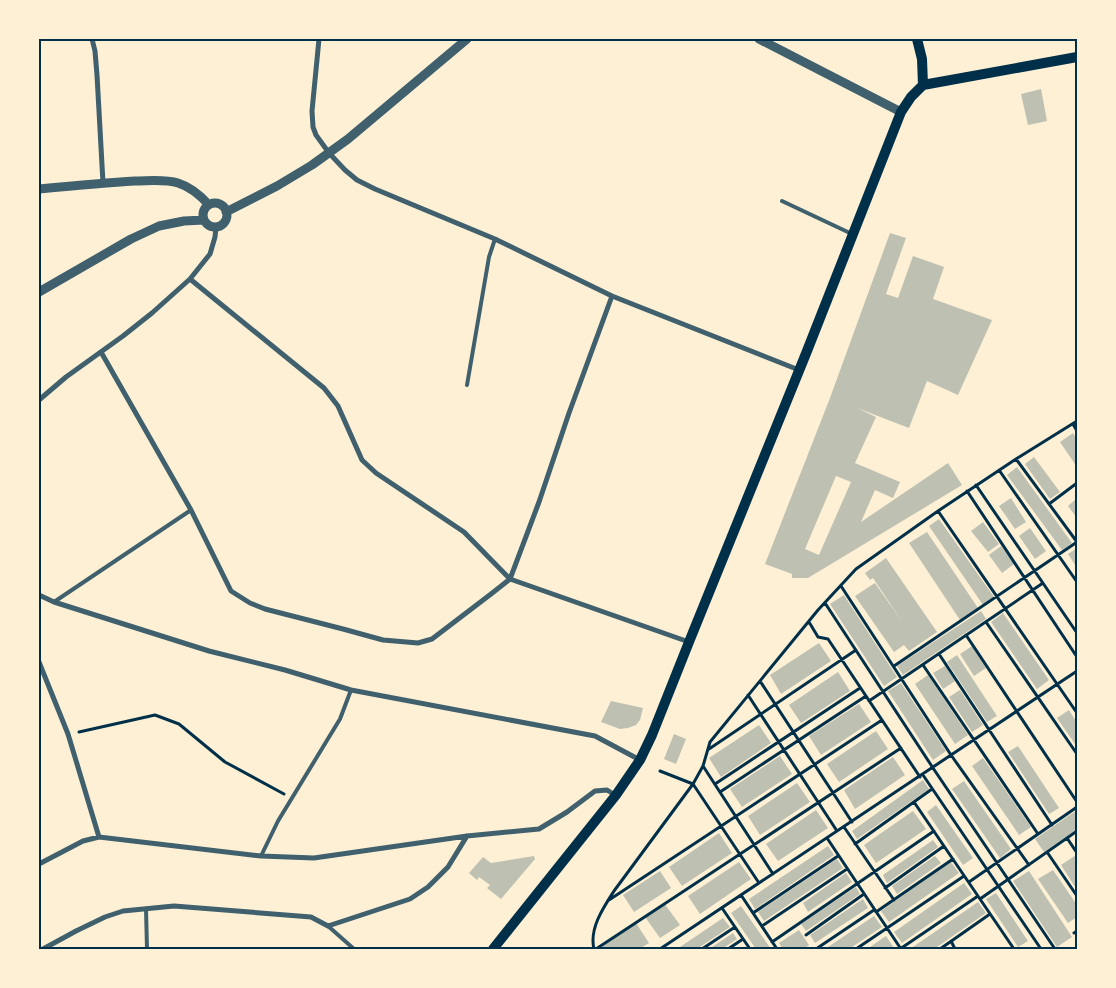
<svg xmlns="http://www.w3.org/2000/svg" width="1116" height="988" font-family="Roboto,sans-serif">
  <rect width="100%" height="100%" fill="#fdf0d5"/>
  <path fill="#bec0b2" fill-rule="evenodd" d="M1041,89L1047,121L1028,125L1021,94Z
    M890,233L906,238L886,294L898,298L913,256L944,267L933,299L992,320L958,395L927,381L909,428L857,408L876,417L855,463L900,482L893,498L875,490L861,522L948,463L962,485L808,578H792V574L765,564L830,398ZM836,476L851,482L819,555L805,549Z
    M1073,433L1077,440V467L1060,442Z
    M1034,457L1060,492L1050,499L1025,464Z
    M1017,467L1072,543L1062,550L1007,475Z
    M1011,498L1026,522L1015,529L999,506Z
    M1077,498V518L1068,506Z
    M939,519L994,597L983,605L929,526Z
    M983,522L999,544L988,552L971,531Z
    M1030,528L1046,551L1035,559L1019,536Z
    M927,532L978,608L960,620L909,543Z
    M1001,546L1014,564L1002,573L989,555Z
    M1077,548V568L1068,554Z
    M886,558L937,632L909,651L904,645L894,652L855,596L875,583L903,623L873,578L870,580L865,573Z
    M844,595L897,677L884,686L830,604Z
    M981,611L986,619L903,675L897,666Z
    M1003,613L1049,680L1037,689L991,622Z
    M819,643L831,661L781,694L770,675Z
    M972,646L986,668L974,676L960,654Z
    M957,655L997,716L987,722L947,662Z
    M945,666L955,681L943,689L933,673Z
    M838,672L850,691L801,723L789,705Z
    M928,675L968,735L955,744L915,684Z
    M901,683L946,751L933,760L888,691Z
    M960,690L983,725L972,732L949,697Z
    M611,701L643,708L640,720L636,725L628,728L620,729L601,722Z
    M859,704L871,722L821,755L809,736Z
    M1069,710L1077,723V747L1057,718Z
    M759,725L771,743L721,777L709,758Z
    M876,731L888,749L839,782L827,764Z
    M674,734L686,739L676,764L664,759Z
    M1018,746L1059,808L1049,814L1008,752Z
    M780,756L792,774L742,807L730,789Z
    M893,757L905,775L855,809L844,790Z
    M983,758L1031,827L1019,835L972,766Z
    M923,780L929,789L857,839L852,831Z
    M964,781L1011,849L1000,858L952,789Z
    M797,783L810,802L760,835L748,816Z
    M936,805L973,858L963,865L927,812Z
    M816,810L828,828L778,861L766,844Z
    M1077,810V829L1044,852L1035,839Z
    M913,811L926,829L876,863L864,845Z
    M719,833L732,853L682,886L669,867Z
    M933,840L938,847L887,883L883,875Z
    M828,846L834,855L755,909L749,899Z
    M1076,855L1077,858V890L1061,865Z
    M534,856L535,859L501,899L487,888L490,885L479,877L477,880L469,873L483,857L491,863Z
    M935,856L941,863L897,894L892,886Z
    M837,859L843,868L764,921L758,912Z
    M739,862L751,879L700,914L688,896Z
    M951,862L959,873L889,922L881,911Z
    M1053,870L1077,905V917L1068,923L1038,879Z
    M660,871L671,888L634,912L623,895Z
    M1029,871L1072,937L1057,947L1013,881Z
    M846,873L852,882L808,912L803,903Z
    M964,883L972,894L902,943L894,932Z
    M856,887L860,894L806,931L801,924Z
    M996,893L1028,941L1018,947L986,899Z
    M863,899L868,908L815,943L810,935Z
    M978,902L986,913L934,949H910Z
    M664,903L680,925L660,938L645,917Z
    M741,906L771,949H756L731,913Z
    M874,916L882,927L849,949H825Z
    M723,918L730,927L697,949H677Z
    M636,923L649,943L639,949H603L602,947Z
    M799,930L809,945L804,949H783L779,943Z
    M733,933L737,939L722,949H709Z
    M886,936L894,948L892,949H867Z"/>
  <g fill="none" stroke-linecap="round" stroke-linejoin="round">
    <path stroke="#003049" stroke-width="3" d="M1073,424L1077,431
      M1016,459L1077,542
      M999,470L1077,582
      M976,485L1077,633
      M967,491L1077,657
      M1049,504L1077,483
      M938,511L1077,713
      M841,586L951,755L1029,865
      M825,603L933,768L1055,949
      M809,622L818,637L828,639L920,777
      M986,622L1077,754
      M966,635L1077,802
      M939,654L1052,825
      M923,665L1038,834
      M894,666L1077,542
      M760,681L852,822
      M748,695L837,831
      M869,701L1043,583
      M79,732L155,715L179,724L225,762L284,794
      M709,749L856,650
      M703,766L773,874
      M660,771L693,784L759,883
      M923,775L1041,949
      M715,784L860,688
      M720,792L866,696
      M914,802L1014,949
      M844,827L894,900
      M827,838L901,949
      M1067,838L1077,853
      M855,844L932,789
      M1047,852L1077,896
      M969,882L1077,807
      M885,888L944,846
      M741,895L777,949
      M980,899L1077,831
      M609,900L882,720
      M722,908L750,949
      M876,912L953,859
      M753,913L838,856
      M762,926L847,869
      M1074,933L1077,931
      M806,935L864,894
      M951,941L955,949
      M772,942L934,831
      M594,949C589,929 603,908 614,891L693,784L703,766L710,742L818,610L856,569L938,511L1016,459L1077,421
      M596,949L901,748
      M660,949L1077,671
      M702,949L735,927
      M728,949L743,939
      M816,949L874,910
      M856,949L964,876
      M900,949L978,896
      M940,949L990,914"/>
    <path stroke="#3f606c" stroke-width="4" d="M782,201L852,234
      M467,385L489,257L495,239
      M54,602L191,510
      M261,856L278,821L340,719L351,690
      M146,909L147,949
      M328,926L354,949"/>
    <path stroke="#3f606c" stroke-width="5" d="M92,39L95,51L97,75L103,183
      M319,39L312,111L313,127L316,135L329,153L345,170L357,180L375,189L495,239L612,296L799,370
      M190,279L324,388L338,406L362,460L376,473L464,532L510,579L689,642
      M101,352L191,510L231,591L250,603L265,609L343,629L383,640L418,643L432,639L491,594L510,579L539,502L569,413L612,296
      M39,400L66,377L123,336L152,313L190,279L210,254L215,237L216,227
      M39,595L54,602L209,651L285,670L351,690L595,736L640,760
      M39,662L68,734L99,837
      M39,864L83,841L99,837L261,856L314,858L467,836L539,829L567,812L595,791L607,790L615,795
      M43,949L76,931L105,917L123,911L174,906L311,917L328,926L410,899L428,887L448,867L467,836"/>
    <path stroke="#3f606c" stroke-width="9" d="M759,39L901,112
      M39,189C71,186 103,183 135,181C149,181 165,179 178,183C191,187 200,195 209,205
      M203 215a12 12 0 1 1 24 0a12 12 0 1 1-24 0Z
      M226,212L277,186L312,165L348,139L467,39
      M39,292L131,239L159,226L184,221L204,220"/>
    <path stroke="#003049" stroke-width="10" d="M917,39L922,59L923,85
      M493,949L616,795L640,760L652,735L689,642L807,351L901,112L911,97L923,85L1077,57"/>
  </g>
  <rect width="1116" height="988" fill="none" stroke="#fdf0d5" stroke-width="80"/>
  <rect x="40" y="40" width="1036" height="908" fill="none" stroke="#003049" stroke-width="2"/>
</svg>
